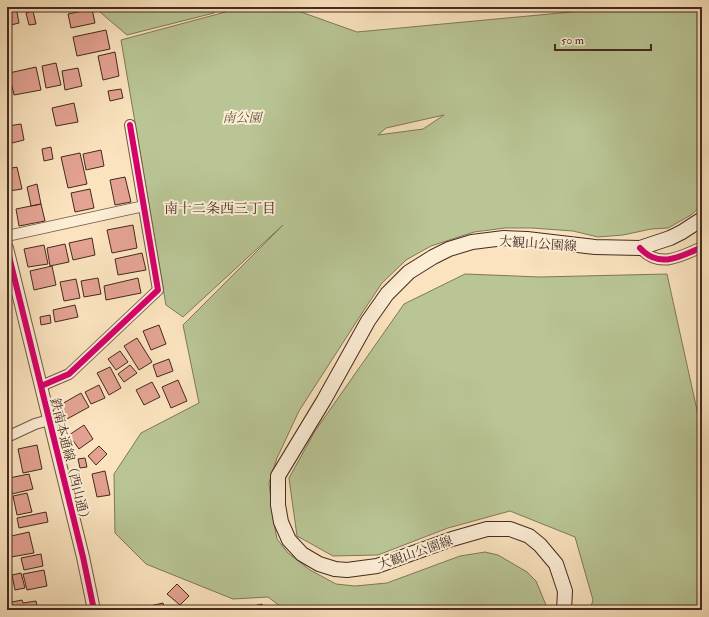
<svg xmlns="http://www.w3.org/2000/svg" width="709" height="617" font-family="'IM FELL Double Pica','Noto Serif JP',serif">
  <rect width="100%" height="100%" fill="#fae3be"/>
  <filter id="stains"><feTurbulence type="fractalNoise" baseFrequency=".005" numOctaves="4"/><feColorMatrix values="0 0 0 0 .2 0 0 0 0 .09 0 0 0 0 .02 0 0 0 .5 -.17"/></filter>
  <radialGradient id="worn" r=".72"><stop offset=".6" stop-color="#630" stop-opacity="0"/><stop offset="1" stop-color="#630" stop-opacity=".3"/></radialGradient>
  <path fill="#b9c595" stroke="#7f785a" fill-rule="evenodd" d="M94,7H218L214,13L127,35Z
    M244,7H287L357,32L582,11V7H702V205L691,215L668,228L651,229L623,235L598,237L573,231L532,228H505L474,232L431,246L406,260L382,283L364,310L299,411L277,458L269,483L273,518L277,539L288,553L310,570L336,584L355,586L387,583L460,556L485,552L498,555L527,572L536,581L548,610H285L268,597L233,599L146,564L115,533L114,474L141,433L199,403L183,325L283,225L183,317L166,305L121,40ZM444,115L423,129L378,135L386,128Z
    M465,274L540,277L667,274L702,433V610H590L593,600L575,537L510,511L448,528L378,555L333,556L297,536L289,478L315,431L404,304Z"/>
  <path fill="#e3a292" stroke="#452a1f" d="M7,7H16L19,23L7,26Z
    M92,9L95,23L71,28L68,14Z
    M33,11L36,24L29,25L26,13Z
    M106,30L110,49L77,56L73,37Z
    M115,52L119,76L103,80L98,56Z
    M56,63L61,85L46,88L42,66Z
    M36,67L41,90L14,95L9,73Z
    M78,68L82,86L65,90L62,71Z
    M7,85L11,100L7,101Z
    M121,89L123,98L110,101L108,91Z
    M74,103L78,122L56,126L52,108Z
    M21,124L24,140L12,143L8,126Z
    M51,147L53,159L44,161L42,149Z
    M101,150L104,166L86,170L83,154Z
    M80,153L87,184L68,188L61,157Z
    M17,167L22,189L9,191L7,179V169Z
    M125,177L131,202L115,205L110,180Z
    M37,184L41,204L31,206L27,187Z
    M90,189L94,208L75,212L71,193Z
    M41,204L45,221L19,226L16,209Z
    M133,225L137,248L112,253L107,230Z
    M92,238L95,255L73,260L69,243Z
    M65,244L69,262L50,266L47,248Z
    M44,245L48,264L28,267L24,249Z
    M142,253L146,270L118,275L115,259Z
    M52,266L56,285L34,290L30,271Z
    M98,278L101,294L84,297L81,281Z
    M138,278L141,293L106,300L104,286Z
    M76,279L80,298L64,301L60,282Z
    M75,305L78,317L55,322L53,310Z
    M50,315L51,323L41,325L40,317Z
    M159,325L166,344L151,350L143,331Z
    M137,338L152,362L139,370L124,346Z
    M120,351L128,362L116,370L108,359Z
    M169,359L173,371L157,377L153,365Z
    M130,365L137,373L124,382L118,374Z
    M110,367L121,388L109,395L97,373Z
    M178,380L187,401L171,408L162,387Z
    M152,382L160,397L144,405L136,390Z
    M99,385L105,398L91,404L85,392Z
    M81,393L89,407L67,419L60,405Z
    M84,425L93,439L79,449L69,435Z
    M37,445L42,469L23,473L18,449Z
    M99,446L107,454L96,465L88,456Z
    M85,458L87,467L80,468L78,459Z
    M105,471L110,495L97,497L92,474Z
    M29,474L33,489L12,494L9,478Z
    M27,493L32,512L17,515L13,496Z
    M46,512L48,522L19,528L17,518Z
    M29,532L34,553L11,557L7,537Z
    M41,554L43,566L24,570L21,558Z
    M44,570L47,586L27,590L23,574Z
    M21,573L25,588L15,590L12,575Z
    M177,584L189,596L180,605L167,594Z
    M22,600L23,603L36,601L38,610H7V603Z
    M163,603L165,610H151L150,606Z
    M262,604L264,610H240V609Z"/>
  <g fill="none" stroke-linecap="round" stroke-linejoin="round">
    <g stroke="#725847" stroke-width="12">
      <path id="minor" d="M7,236L144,206
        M640,248C659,269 680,257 702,247
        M41,386L69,374L158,290L130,125
        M7,437L35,424L49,420"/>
    </g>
    <g stroke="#725847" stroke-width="14">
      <path id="tertiary" d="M7,248L83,557L94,610"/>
    </g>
    <g stroke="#452a1f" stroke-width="16">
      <path id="secondary" d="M564,610L565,591L556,564L540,545L529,536L510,529H487L452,539L377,566L347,570L335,569L319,564L302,554L289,540L281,522L278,505V476L324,400L368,321L387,294L409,272L433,257L449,249L472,242L504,238L527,239L595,247L640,248L670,238L682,232L702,219"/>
    </g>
    <use href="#minor" stroke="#fcedd5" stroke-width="10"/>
    <use href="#tertiary" stroke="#fcedd5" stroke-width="12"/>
    <use href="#secondary" stroke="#fcedd5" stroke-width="14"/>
    <g stroke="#fcedd5" stroke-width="8">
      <path id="cycleway" d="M7,248L83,557L94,610
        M640,248C659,269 680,257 702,247
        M41,386L69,374L158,290L130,125"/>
    </g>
    <use href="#cycleway" stroke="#d6006c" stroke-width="6"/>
  </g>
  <g text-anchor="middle" stroke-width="4" stroke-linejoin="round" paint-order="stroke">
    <g font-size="13" font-style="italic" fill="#62513c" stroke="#fcedd5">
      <text x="242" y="122">南公園</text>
    </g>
    <g font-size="13" fill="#452a1f" stroke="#fcedd5">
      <text transform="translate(538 243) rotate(4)" y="5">大観山公園線</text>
      <text transform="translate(71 461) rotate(76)" y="5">鉄南本通線（西山通）</text>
      <text transform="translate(415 552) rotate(-19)" y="5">大観山公園線</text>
    </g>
    <g font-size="14" fill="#452a1f" stroke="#fcedd5">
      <text x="220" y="213">南十二条西三丁目</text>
    </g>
  </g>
  <rect width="709" height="617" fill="none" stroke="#fae3be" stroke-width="24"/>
  <rect x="8" y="8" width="693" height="601" fill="none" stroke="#452a1f" stroke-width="2"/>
  <rect x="12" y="12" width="685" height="593" fill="none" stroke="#452a1f"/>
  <path d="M555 44v6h96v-6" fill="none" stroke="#452a1f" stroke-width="2"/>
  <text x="561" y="44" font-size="12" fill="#452a1f" stroke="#fcedd5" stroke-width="3" paint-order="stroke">50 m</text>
  <rect width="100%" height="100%" filter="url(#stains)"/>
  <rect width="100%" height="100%" fill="url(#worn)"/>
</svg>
